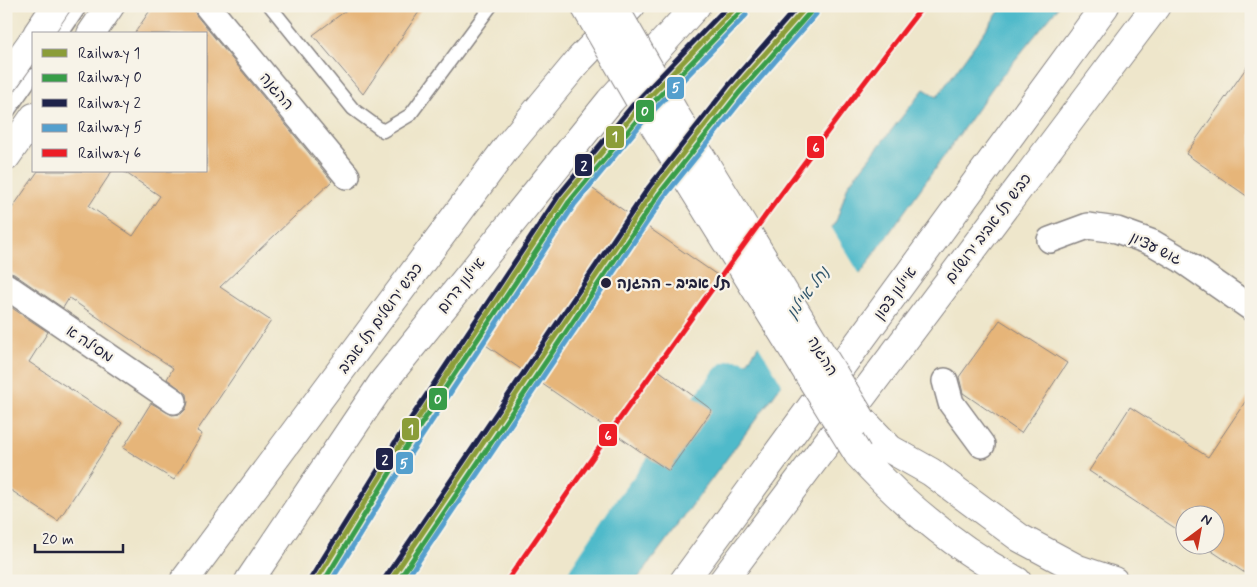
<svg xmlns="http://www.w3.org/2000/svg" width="1257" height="587" font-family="Mynerve,'Playpen Sans Hebrew',sans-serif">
  <rect width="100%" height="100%" fill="#f7f3e8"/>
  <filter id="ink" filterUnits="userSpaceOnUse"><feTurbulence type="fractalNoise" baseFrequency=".02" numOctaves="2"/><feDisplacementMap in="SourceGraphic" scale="10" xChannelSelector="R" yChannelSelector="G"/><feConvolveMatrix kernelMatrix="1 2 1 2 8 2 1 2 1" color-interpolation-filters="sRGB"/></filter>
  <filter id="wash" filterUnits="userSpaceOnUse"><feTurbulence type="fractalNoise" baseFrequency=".0096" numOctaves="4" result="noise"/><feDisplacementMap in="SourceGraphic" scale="20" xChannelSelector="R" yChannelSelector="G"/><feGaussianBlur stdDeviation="1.12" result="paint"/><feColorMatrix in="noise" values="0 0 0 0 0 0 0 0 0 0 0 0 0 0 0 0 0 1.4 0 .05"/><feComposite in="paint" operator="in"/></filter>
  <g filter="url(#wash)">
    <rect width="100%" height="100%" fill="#eee6cb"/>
    <path fill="#4fbaca" stroke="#386e82" d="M1003,6H1059L993,87L774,395L636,581H581L597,561L608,567L780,314L837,219L848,185L924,89L937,97Z"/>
    <path fill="#eee6cb" d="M830,225L861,276L783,386L757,343Z"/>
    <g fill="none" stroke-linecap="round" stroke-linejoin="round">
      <path stroke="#4fbaca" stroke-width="52" d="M593,581L634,519L735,386"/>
    </g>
    <g id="blocks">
      <path fill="#e6b579" d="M153,6H193L196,15L332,181L220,287L271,321L197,431L202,434L174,480L123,448L151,403L172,415L181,414L186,409L188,402L187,394L167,379L173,368L69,298L63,308L14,274L6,272V217L38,171H112L89,206L133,236L160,196L123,171H206V34H134Z
        M352,6H423L363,94L313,35Z
        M1251,61V199L1186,154Z
        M590,187L720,277L653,366L712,410L669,471L477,339Z
        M6,304L48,332L29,362L122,423L58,521L6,487Z
        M1000,320L1067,363L1021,433L963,393L959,377Z
        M1251,393V577L1201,544H1214V514H1184V534L1089,471L1130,407L1208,457Z"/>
    </g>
  </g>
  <g filter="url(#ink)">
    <use href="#blocks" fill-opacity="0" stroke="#888483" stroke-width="1"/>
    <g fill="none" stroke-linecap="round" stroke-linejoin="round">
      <g stroke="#888483" stroke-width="15">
        <path id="lane" d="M270,6L353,109L383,131L410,115L491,6
          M62,34L81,6
          M6,115L34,75"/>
      </g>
      <g stroke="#888483" stroke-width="28">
        <path id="street" d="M207,6L347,176
          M1050,240L1088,226L1117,230L1153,243L1182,260L1251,308
          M6,286L174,401
          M945,381L951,403L982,445"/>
      </g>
      <g stroke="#888483" stroke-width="30">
        <path id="secondary" d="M37,34L56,6
          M91,34L110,6
          M6,78L34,39
          M6,157L34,117
          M862,420L890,449L931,472L1020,538L1078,569L1114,581
          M858,454C904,505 956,548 1017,581"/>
      </g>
      <g stroke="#888483" stroke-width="30">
        <path id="highway" d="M184,581L507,147L580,59L631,6
          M249,581L383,382L610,101L696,6
          M684,581L1105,6
          M723,581L1156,6"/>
      </g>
      <use href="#lane" stroke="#fff" stroke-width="12"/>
      <use href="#street" stroke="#fff" stroke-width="25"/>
      <use href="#secondary" stroke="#fff" stroke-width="28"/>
      <use href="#highway" stroke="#fff" stroke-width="28"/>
      <g stroke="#888483" stroke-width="30" stroke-linecap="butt">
        <path id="secondary-bridge" d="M585,6L655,127L858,454
          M613,6L675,114L862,420"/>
      </g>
      <use href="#secondary-bridge" stroke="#fff" stroke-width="28"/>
      <g stroke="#f7f3e8" stroke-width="9">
        <path id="rail-1" d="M316,581L399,447L564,198L637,110L737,6
          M390,581L654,190L734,89L807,6"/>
      </g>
      <g stroke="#f7f3e8" stroke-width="9">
        <path id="rail-2" d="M324,581L404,450L569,202L642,114L742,10
          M398,581L659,194L739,93L812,10"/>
      </g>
      <g stroke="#f7f3e8" stroke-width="9">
        <path id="rail-3" d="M311,578L394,444L559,195L632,106L728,6
          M385,578L649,187L729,85L798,6"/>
      </g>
      <g stroke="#f7f3e8" stroke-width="9">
        <path id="rail-4" d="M331,581L410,454L574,205L646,118L746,15
          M405,581L664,197L744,97L816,14"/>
      </g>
      <g stroke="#f7f3e8" stroke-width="9">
        <path id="rail-5" d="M507,581C641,386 778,193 923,6"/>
      </g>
      <use href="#rail-1" stroke="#8b9d38" stroke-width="5"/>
      <use href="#rail-2" stroke="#389d48" stroke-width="5"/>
      <use href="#rail-3" stroke="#1f234a" stroke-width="5"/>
      <use href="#rail-4" stroke="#549fcd" stroke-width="5"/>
      <use href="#rail-5" stroke="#ed1d26" stroke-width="5"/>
    </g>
  </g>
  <circle fill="#22223b" stroke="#f7f3e8" stroke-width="2" cx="606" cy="283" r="6"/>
  <g text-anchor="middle" stroke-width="4.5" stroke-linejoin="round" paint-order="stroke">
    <g font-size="15" fill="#22223b" stroke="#f7f3e8">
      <text transform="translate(277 91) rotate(50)" y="5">ההגנה</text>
      <text transform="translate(988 228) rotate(-53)" y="5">כביש תל אביב ירושלים</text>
      <text transform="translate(1156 248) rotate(26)" y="5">גוש עציון</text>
      <text transform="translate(461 285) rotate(-51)" y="5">איילון דרום</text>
      <text transform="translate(895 293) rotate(-54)" y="5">איילון צפון</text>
      <text transform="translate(380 318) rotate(-54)" y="5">כביש ירושלים תל אביב</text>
      <text transform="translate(90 344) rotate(34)" y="5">מסילה א</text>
      <text transform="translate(823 356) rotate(59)" y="5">ההגנה</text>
    </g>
    <g font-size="15" font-weight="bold" fill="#22223b" stroke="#f7f3e8" text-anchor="start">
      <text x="617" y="288">תל אביב - ההגנה</text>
    </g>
    <g font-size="16" font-style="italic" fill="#32576d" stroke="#f7f3e8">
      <text transform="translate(807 292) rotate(-53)" y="6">נחל איילון</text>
    </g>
  </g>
  <g stroke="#f7f3e8" stroke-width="2">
    <rect x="666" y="76" width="19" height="24" rx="5" fill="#549fcd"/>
    <rect x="635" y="99" width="20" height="24" rx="5" fill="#389d48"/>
    <rect x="605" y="125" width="20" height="24" rx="5" fill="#8b9d38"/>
    <rect x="806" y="135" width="19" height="24" rx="5" fill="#ed1d26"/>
    <rect x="574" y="153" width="19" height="24" rx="5" fill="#1f234a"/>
    <rect x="428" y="387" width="20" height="24" rx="5" fill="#389d48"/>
    <rect x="401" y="417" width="19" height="24" rx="5" fill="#8b9d38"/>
    <rect x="598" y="423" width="20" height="24" rx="5" fill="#ed1d26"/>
    <rect x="375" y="447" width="19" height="24" rx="5" fill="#1f234a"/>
    <rect x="395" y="451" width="19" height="24" rx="5" fill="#549fcd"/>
  </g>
  <g font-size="14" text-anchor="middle" font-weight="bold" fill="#fff">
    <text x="676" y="92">5</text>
    <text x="645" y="116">0</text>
    <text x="615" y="141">1</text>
    <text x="816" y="152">6</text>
    <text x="584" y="170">2</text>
    <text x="438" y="404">0</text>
    <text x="411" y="434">1</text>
    <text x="608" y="440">6</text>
    <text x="385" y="464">2</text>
    <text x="404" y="468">5</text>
  </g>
  <rect width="1257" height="587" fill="none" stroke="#f7f3e8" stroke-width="25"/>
  <rect x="32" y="32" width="175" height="140" fill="#f7f3e8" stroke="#a29fa3"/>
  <rect x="42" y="49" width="25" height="8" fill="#8b9d38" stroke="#a29fa3"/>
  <text x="78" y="58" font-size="15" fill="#22223b">Railway 1</text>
  <rect x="42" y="74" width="25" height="8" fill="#389d48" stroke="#a29fa3"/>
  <text x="78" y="82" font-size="15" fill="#22223b">Railway 0</text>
  <rect x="42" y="99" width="25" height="8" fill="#1f234a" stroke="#a29fa3"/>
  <text x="78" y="108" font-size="15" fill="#22223b">Railway 2</text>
  <rect x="42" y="124" width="25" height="8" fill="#549fcd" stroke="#a29fa3"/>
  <text x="78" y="132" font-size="15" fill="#22223b">Railway 5</text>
  <rect x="42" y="149" width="25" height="8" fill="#ed1d26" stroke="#a29fa3"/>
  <text x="78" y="158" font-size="15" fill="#22223b">Railway 6</text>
  <g transform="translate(1200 530) rotate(32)"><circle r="24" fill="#f7f3e8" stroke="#a29fa3"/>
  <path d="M0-4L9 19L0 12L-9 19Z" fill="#c8321e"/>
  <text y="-8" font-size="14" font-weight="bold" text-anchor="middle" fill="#22223b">N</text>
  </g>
  <path d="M35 544v8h88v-8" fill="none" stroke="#22223b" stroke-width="2.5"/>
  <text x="42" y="544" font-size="15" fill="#22223b" stroke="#f7f3e8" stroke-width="4" paint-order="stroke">20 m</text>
</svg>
